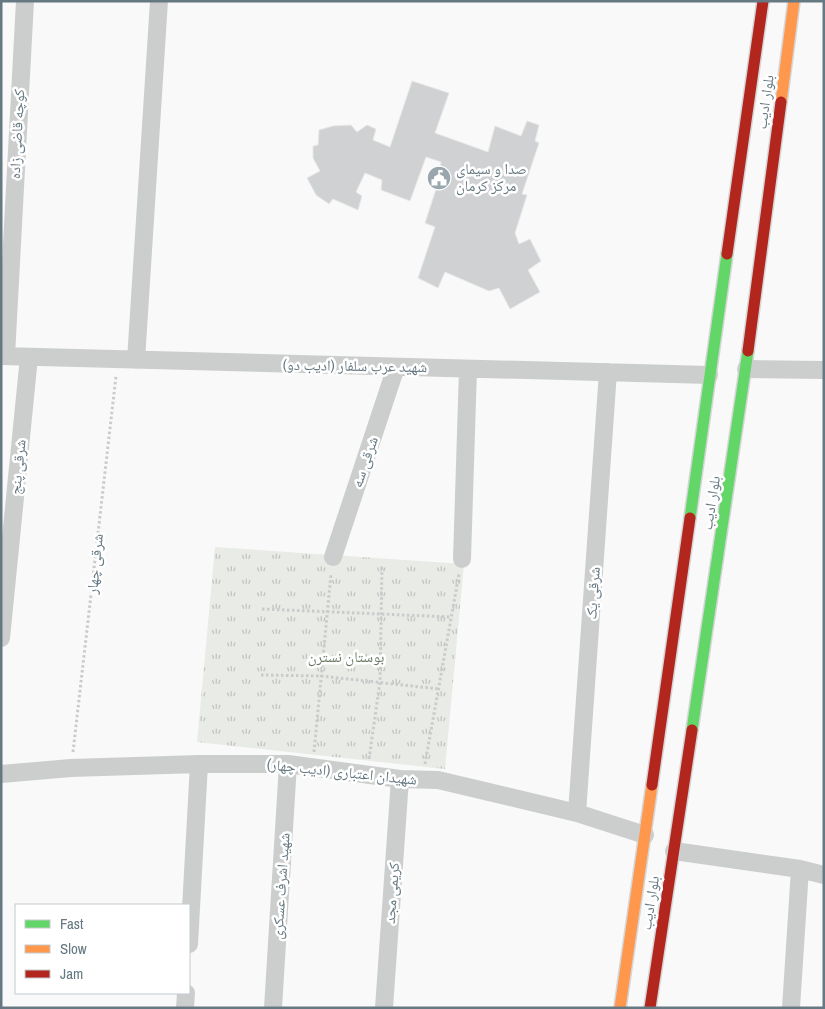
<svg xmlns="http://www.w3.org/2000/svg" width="825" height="1009" font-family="'Archivo Narrow','Noto Naskh Arabic',sans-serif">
  <defs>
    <pattern id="grass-tufts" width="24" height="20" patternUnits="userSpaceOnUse" patternTransform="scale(1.25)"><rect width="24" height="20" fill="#e8ebe6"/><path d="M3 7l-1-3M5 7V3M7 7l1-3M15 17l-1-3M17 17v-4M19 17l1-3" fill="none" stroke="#c0c3c0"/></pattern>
  </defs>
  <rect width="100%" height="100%" fill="#f9f9f9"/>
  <path fill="url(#grass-tufts)" d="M215,547L464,564L445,769L197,742Z"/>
  <path fill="#cfd1d2" stroke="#e8e8e8" d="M412,81L449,93L435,133L488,152L495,126L521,136L527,121L539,125L535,141L539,143L522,194L527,195L515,233L519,244L530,239L541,261L528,270L540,292L510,309L499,288L489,291L445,272L438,288L418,278L435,227L425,223L437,186L441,162L426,157L410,201L381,190L382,180L365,173L356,192L362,196L358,210L333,199L329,204L316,195L307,178L320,171L313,158V146L318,145L319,130L333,126L351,125L357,132L367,125L376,129L373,140L390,147Z"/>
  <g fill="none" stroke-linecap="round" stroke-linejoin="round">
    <g stroke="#d5d6d7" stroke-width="14">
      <path id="fast" d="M690,518L727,254
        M692,730L748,351"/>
    </g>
    <g stroke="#d5d6d7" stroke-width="14">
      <path id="slow" d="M781,102L794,1
        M620,1008L652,785"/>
    </g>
    <g stroke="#d5d6d7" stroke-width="14">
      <path id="jam" d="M727,254L763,1
        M748,351L781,102
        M652,785L690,518
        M650,1008L692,730"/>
    </g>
    <path stroke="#cacbcc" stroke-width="3" stroke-dasharray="2.5 2.5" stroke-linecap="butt" d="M262,609L452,617
      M261,675L321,676L439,689
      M73,752L116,376
      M314,752L331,574
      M369,759L380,682L382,567
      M425,764L459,574"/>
    <path stroke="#cccece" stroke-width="18" d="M1,356L709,375
      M6,356L25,1
      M136,360L159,1
      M746,369L824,370
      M333,557L396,367
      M462,559L468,369
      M1,638L29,357
      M1,774L71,768L199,764H288L400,779L438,780L577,813L645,835
      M577,813L608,372
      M674,851L800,869L824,875
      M189,944L199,764
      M185,1008L186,993
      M273,1008L288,764
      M384,1008L400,779
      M791,1008L800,869"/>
    <use href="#fast" stroke="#63d668" stroke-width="11"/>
    <use href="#slow" stroke="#ff974d" stroke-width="11"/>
    <use href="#jam" stroke="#b3261e" stroke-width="11"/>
  </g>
  <defs>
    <g id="civic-disc" transform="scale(1.25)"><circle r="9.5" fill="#99a6ac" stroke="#fff"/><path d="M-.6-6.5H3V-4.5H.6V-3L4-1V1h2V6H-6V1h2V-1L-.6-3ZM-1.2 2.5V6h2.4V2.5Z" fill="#fff"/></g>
  </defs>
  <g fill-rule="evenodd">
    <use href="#civic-disc" x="439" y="178"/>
  </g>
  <g text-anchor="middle" stroke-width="5" stroke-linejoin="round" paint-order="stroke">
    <g font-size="15" fill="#667982" stroke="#fff">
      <text transform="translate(765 102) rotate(-82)" y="5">بلوار ادیب</text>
      <text transform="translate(17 134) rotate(-87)" y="5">کوچه قاضی زاده</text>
      <text transform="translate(355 366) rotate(1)" y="5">شهید عرب سلفار (ادیب دو)</text>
      <text transform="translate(365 462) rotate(-71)" y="5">شرقی سه</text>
      <text transform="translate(18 467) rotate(-84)" y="5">شرقی پنج</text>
      <text transform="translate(711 503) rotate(-81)" y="5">بلوار ادیب</text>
      <text transform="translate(95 564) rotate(-84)" y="5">شرقی چهار</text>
      <text transform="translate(593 593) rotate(-86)" y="5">شرقی یک</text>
      <text transform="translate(342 772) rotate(6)" y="5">شهیدان اعتباری (ادیب چهار)</text>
      <text transform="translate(281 886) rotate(-86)" y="5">شهید اشرف عسکری</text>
      <text transform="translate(392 893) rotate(-86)" y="5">کریمی مجد</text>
      <text transform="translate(650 903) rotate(-81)" y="5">بلوار ادیب</text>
    </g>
    <g font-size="15" fill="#667982" stroke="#fff" text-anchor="start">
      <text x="456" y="174">صدا و سیمای<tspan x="456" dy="17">مرکز کرمان</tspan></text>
    </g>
    <g font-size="15" fill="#6b7a65" stroke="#fff">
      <text x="346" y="662">بوستان نسترن</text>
    </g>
  </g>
  <rect width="825" height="1009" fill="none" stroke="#667982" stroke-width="5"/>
  <rect x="15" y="904" width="175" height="90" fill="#ffffff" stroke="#c2c9cd"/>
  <rect x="25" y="920" width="25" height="8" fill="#63d668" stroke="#c2c9cd"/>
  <text x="60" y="929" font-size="15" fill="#667982">Fast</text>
  <rect x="25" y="945" width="25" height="8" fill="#ff974d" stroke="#c2c9cd"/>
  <text x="60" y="954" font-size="15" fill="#667982">Slow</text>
  <rect x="25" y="970" width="25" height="8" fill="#b3261e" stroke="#c2c9cd"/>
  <text x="60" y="979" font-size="15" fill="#667982">Jam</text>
</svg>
